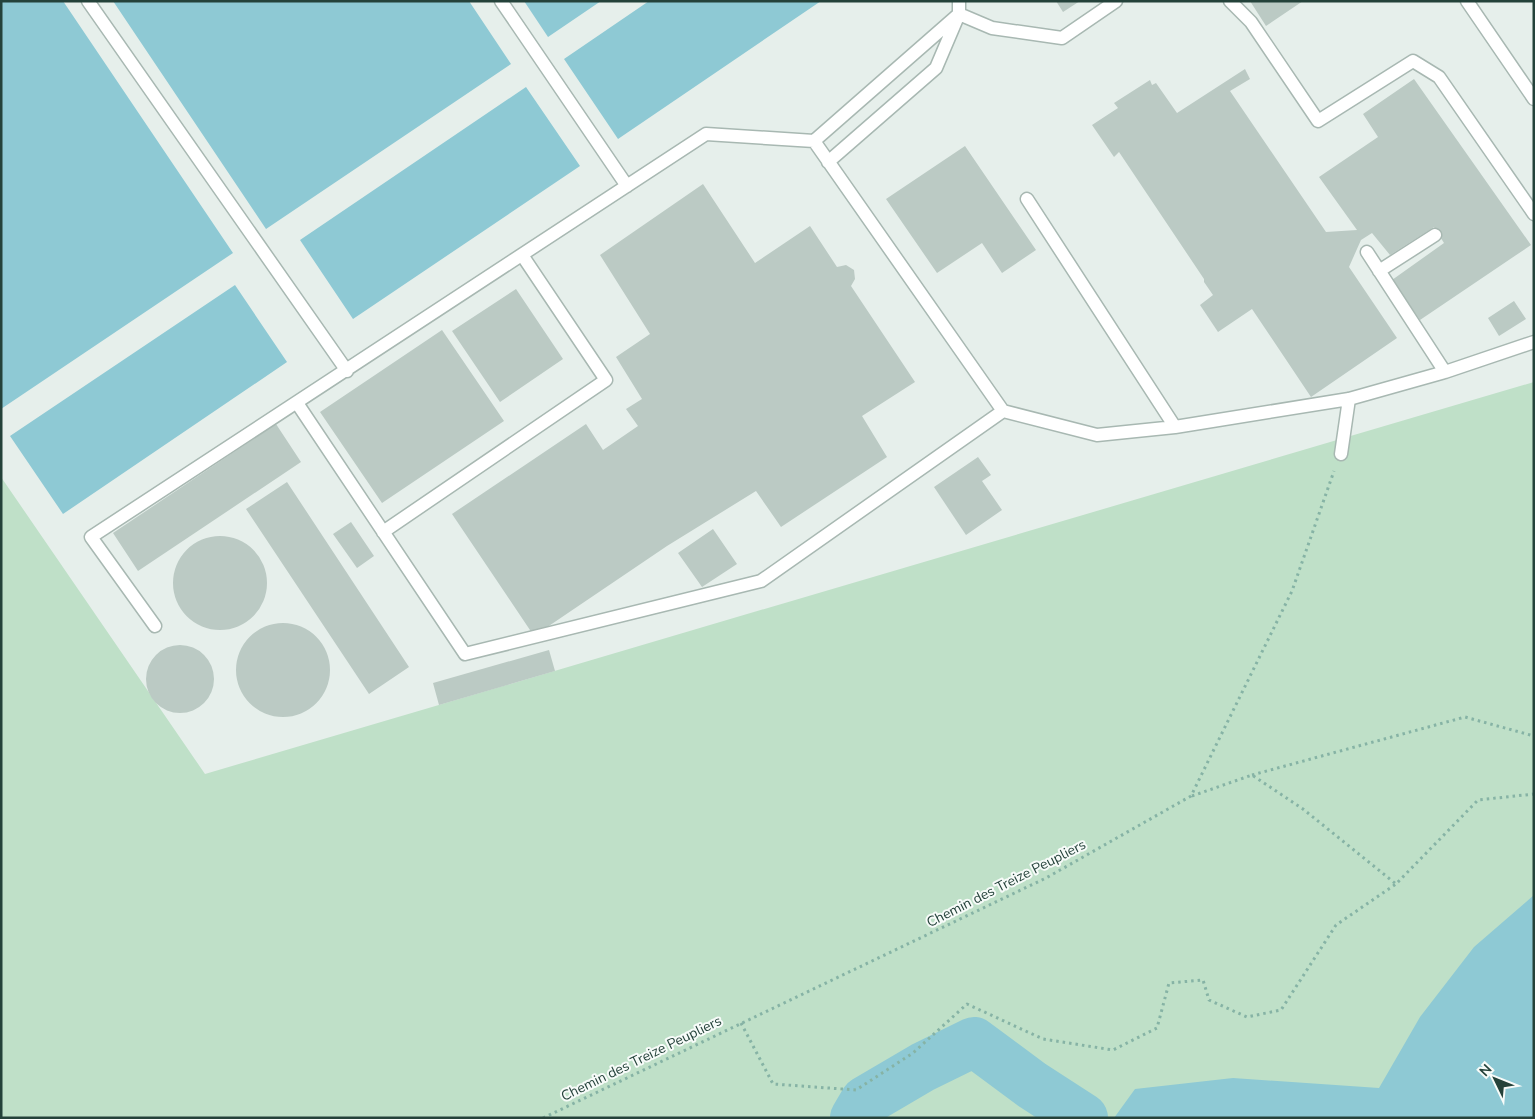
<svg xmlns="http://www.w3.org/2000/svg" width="1535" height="1119" font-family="'Nunito Sans',sans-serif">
  <rect width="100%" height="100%" fill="#e6efeb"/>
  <path fill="#bfe0c8" d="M1534,382V1118H1V477L205,774Z"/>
  <path fill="#8ec9d4" d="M1,1H63L233,253L1,409Z
    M113,1H469L511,64L266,229Z
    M524,1H601L548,37Z
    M649,1H821L618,139L564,59Z
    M526,87L580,166L353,319L300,240Z
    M235,285L287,362L63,514L10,436Z
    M1534,895V1118H1114L1135,1089L1233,1078L1379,1088L1420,1017L1474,947Z"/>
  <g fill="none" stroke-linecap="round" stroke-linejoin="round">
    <path stroke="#8ec9d4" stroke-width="50" d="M855,1118L865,1101L923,1067L974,1042L1032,1085L1083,1118"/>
  </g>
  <path fill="#bbcac4" d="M1056,1H1080L1063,12Z
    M1250,1H1303L1266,26Z
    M1245,69L1250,79L1230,91L1326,232L1357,230L1319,177L1378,137L1363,114L1414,79L1531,245L1420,320L1392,280L1444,243L1434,227L1390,255L1372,233L1361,240L1349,267L1397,338L1311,397L1252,309L1218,332L1200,305L1213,295L1204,282V279L1119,152L1114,157L1092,125L1118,108L1114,103L1150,80L1152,85L1156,83L1177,113Z
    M965,146L1036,250L1002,273L982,243L937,273L886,199Z
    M703,184L755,263L810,226L837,267L846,265L854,270L855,279L851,286L915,382L862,416L887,457L781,527L756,491L667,546L534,636L452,514L586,424L603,450L638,426L626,409L642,399L616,357L650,334L600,255Z
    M516,289L563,359L500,402L452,331Z
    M1514,301L1526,319L1499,336L1488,318Z
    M442,330L504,421L382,503L320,412Z
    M276,424L301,462L138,571L113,533Z
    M978,457L991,475L982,481L1002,510L966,535L934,487Z
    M287,482L409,667L369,694L246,509Z
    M351,522L374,556L357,568L333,534Z
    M713,529L737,564L702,587L678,553Z
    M173 583a47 47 0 1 1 94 0a47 47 0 1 1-94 0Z
    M236 670a47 47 0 1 1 94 0a47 47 0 1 1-94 0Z
    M146 679a34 34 0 1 1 68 0a34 34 0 1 1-68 0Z
    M549,650L555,671L439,705L433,683Z"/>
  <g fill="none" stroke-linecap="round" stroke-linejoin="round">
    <g stroke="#a8b8b2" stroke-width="15">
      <path id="lane" d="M88,1L347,371
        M501,1L627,186
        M1230,1L1251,22L1318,121L1413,61L1439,77L1534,214
        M1467,1L1534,99
        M814,141L959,14L992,28L1062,38L1116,1
        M828,162L936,68L959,14V1
        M1027,199L1175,427
        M1367,252L1445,372
        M1379,271L1435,235
        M1003,411L1097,435L1175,427L1349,399L1445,372L1534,342
        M1341,454L1349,399
        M383,532L606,380L522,255
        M155,626L91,537L706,134L814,141L1003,411L761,581L465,654L297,403"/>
    </g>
    <path stroke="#86b3a5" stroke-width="3" stroke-dasharray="2.5 4" stroke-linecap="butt" d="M1252,775L1465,717L1534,736
      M1192,796L1252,775L1303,809L1396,884L1478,800L1534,794
      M741,1023L773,1084L856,1090L913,1053L967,1004L1043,1039L1113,1050L1157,1028L1169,983L1203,980L1209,1000L1247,1017L1281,1010L1336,925L1396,884
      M543,1118L1046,878L1191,796L1292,591L1334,471"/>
    <use href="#lane" stroke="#fff" stroke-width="12"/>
  </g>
  <g text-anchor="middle" stroke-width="4" stroke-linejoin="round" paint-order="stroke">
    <g font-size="14" fill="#24423a" stroke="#f7fbf9">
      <text transform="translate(1006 883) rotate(-27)" y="5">Chemin des Treize Peupliers</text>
      <text transform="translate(641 1058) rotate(-26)" y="5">Chemin des Treize Peupliers</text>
    </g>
  </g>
  <rect width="1535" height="1119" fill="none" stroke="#24423a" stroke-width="5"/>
  <g transform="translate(1495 1079) rotate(313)" stroke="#f7fbf9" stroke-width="4" paint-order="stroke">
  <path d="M0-4L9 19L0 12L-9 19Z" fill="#24423a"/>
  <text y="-8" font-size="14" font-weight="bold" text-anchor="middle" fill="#24423a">N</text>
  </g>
</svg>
